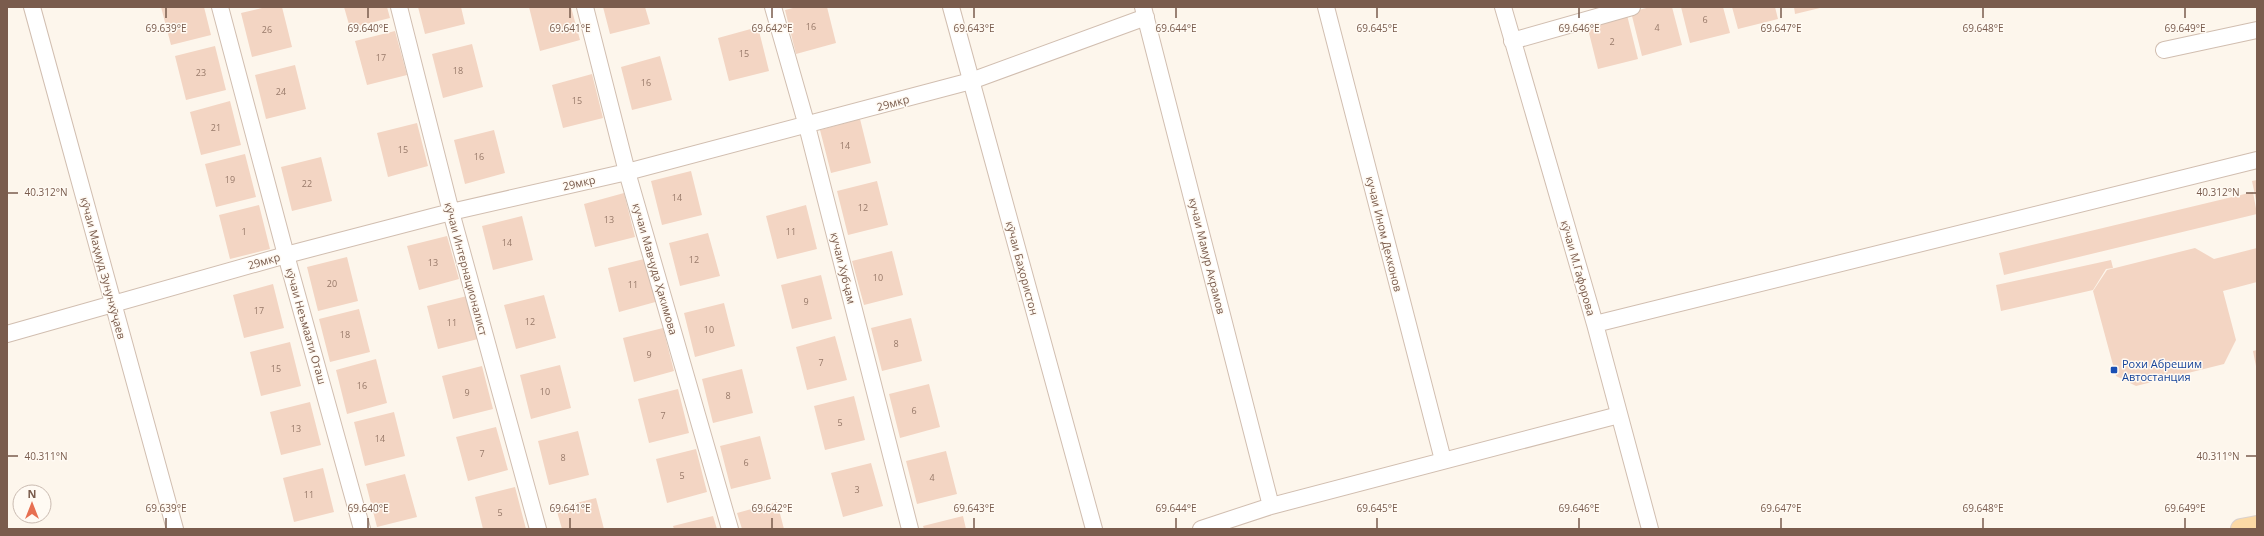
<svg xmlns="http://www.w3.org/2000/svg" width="2264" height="536" font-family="'Open Sans',sans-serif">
  <rect width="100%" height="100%" fill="#fdf6ec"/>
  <path fill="#f3d5c3" d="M161,7H204L211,35L171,45Z
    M266,7H282L292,47L252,57L241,13Z
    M344,7H387L390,18L350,28Z
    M418,7H461L465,24L425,34Z
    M529,7H571L580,40L540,51Z
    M603,7H645L650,24L610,34Z
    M797,7H827L836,43L796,54L785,10Z
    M1650,7H1672L1682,45L1642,56L1631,12Z
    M1681,7H1723L1730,33L1690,43Z
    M1732,7H1775L1778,19L1738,29Z
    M1794,7H1820V8L1795,14Z
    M1627,15L1638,59L1598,69L1587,25Z
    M758,27L769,71L729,81L718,38Z
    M395,31L407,75L367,85L355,41Z
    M472,44L483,87L443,98L432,54Z
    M215,46L226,90L186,100L175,56Z
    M660,56L672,100L632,110L621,67Z
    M295,65L306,109L266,119L255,75Z
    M592,74L603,118L563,128L552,85Z
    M230,101L241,145L201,155L190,112Z
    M860,119L871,163L831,173L820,130Z
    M417,123L428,166L388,177L377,133Z
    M494,130L505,173L465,184L454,140Z
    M245,154L256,197L216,207L205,164Z
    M321,157L332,201L292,211L281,167Z
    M691,171L702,215L662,225L651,181Z
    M2257,180V200H2256L2252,181Z
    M877,181L888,225L848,235L837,191Z
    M2253,192L2257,214L2004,275L1999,253Z
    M624,193L635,237L595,247L584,204Z
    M259,205L270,249L230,259L219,215Z
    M806,205L817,249L777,259L766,216Z
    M522,216L533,260L493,270L482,226Z
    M708,233L720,276L680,286L669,243Z
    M447,236L459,279L419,290L407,246Z
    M2195,248L2214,259L2257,248V282L2223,291L2236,340L2224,364L2136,386L2116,376L2093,291L2107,270Z
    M892,251L903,295L864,305L852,261Z
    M347,257L358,301L318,311L307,267Z
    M648,258L659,301L619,312L608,268Z
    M2111,260L2113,268L2106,269L2093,290L2001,311L1996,285Z
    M821,275L832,319L792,329L781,285Z
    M273,284L284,328L244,338L233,295Z
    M544,295L556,338L516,349L504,305Z
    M467,296L478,339L438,349L427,306Z
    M724,303L735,346L695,357L684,313Z
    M359,309L370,352L330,362L319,319Z
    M911,318L922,361L882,371L871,328Z
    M663,328L674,371L634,382L623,338Z
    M835,336L847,380L807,390L796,347Z
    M290,342L301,386L261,396L250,352Z
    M2257,350V366H2256L2253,351Z
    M376,359L387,403L347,414L336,370Z
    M560,365L571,408L531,419L520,375Z
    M482,366L493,409L453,419L442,376Z
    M742,369L753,413L713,423L702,379Z
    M929,384L940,427L900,438L889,394Z
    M678,389L689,433L649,443L638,399Z
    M854,396L865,440L825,450L814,406Z
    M310,402L321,445L281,455L270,412Z
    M394,412L405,456L365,466L354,422Z
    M496,427L508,470L468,481L456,437Z
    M578,431L589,475L549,485L538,441Z
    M760,436L771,479L731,489L720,446Z
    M696,449L707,492L667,503L656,459Z
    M946,451L957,494L917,504L906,461Z
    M871,463L883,506L843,517L831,473Z
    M323,468L334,512L294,522L283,478Z
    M405,474L417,517L377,527L366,484Z
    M515,487L526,529H483L475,497Z
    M596,498L604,529H562L556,508Z
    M777,502L784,529H742L737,513Z
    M713,516L717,529H674L673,526Z
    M963,516L966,529H924L923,526Z"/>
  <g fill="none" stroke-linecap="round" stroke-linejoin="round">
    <g stroke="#d1beb0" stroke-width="18">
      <path id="minor" d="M32,7L175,529
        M220,7L286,255L362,529
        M399,7L451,212L538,529
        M585,7L627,172L730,529
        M773,7L807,126L910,529
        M951,7L1094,529
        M1143,7L1271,506
        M1326,7L1443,460
        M1503,7L1595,324L1650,529
        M1512,41L1632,7
        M2164,50L2257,30
        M1595,324L2257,160
        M7,334L286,255L451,212L627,172L971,81L1146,17
        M1201,529L1271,506L1619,415"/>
    </g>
    <g stroke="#dad1cd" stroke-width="22">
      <path id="major" d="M2241,529L2257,526"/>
    </g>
    <use href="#minor" stroke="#fff" stroke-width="16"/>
    <use href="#major" stroke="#fbd9a5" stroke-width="20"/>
  </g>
  <path fill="none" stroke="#7a5c4d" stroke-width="1.5" d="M166,8V18M368,8V18M570,8V18M772,8V18M974,8V18M1176,8V18M1377,8V18M1579,8V18M1781,8V18M1983,8V18M2185,8V18M8,193H18M2246,193H2256M8,456H18M2246,456H2256M166,518V528M368,518V528M570,518V528M772,518V528M974,518V528M1176,518V528M1377,518V528M1579,518V528M1781,518V528M1983,518V528M2185,518V528"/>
  <rect fill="#1a4fb4" stroke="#fffaf3" stroke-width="1.5" x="2110" y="366" width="8" height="8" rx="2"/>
  <g text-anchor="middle" stroke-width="3" stroke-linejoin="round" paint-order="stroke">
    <g font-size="9" fill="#987a6a">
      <text x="1705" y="23">6</text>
      <text x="811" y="30">16</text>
      <text x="1657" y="31">4</text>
      <text x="267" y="33">26</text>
      <text x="1612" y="45">2</text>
      <text x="744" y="57">15</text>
      <text x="381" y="61">17</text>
      <text x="458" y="74">18</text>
      <text x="201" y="76">23</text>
      <text x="646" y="86">16</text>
      <text x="281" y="95">24</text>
      <text x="577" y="104">15</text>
      <text x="216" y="131">21</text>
      <text x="845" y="149">14</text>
      <text x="403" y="153">15</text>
      <text x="479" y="160">16</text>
      <text x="230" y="183">19</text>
      <text x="307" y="187">22</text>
      <text x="677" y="201">14</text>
      <text x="863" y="211">12</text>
      <text x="609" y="223">13</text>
      <text x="244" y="235">1</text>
      <text x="791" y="235">11</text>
      <text x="507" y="246">14</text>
      <text x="694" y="263">12</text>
      <text x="433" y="266">13</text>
      <text x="878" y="281">10</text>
      <text x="332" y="287">20</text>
      <text x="633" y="288">11</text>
      <text x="806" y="305">9</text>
      <text x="259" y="314">17</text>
      <text x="530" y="325">12</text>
      <text x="452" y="326">11</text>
      <text x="709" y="333">10</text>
      <text x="345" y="338">18</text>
      <text x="896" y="347">8</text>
      <text x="649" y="358">9</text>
      <text x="821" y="366">7</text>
      <text x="276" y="372">15</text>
      <text x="362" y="389">16</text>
      <text x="545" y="395">10</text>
      <text x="467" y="396">9</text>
      <text x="728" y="399">8</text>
      <text x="914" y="414">6</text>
      <text x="663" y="419">7</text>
      <text x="840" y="426">5</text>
      <text x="296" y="432">13</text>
      <text x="380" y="442">14</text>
      <text x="482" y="457">7</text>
      <text x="563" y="461">8</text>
      <text x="746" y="466">6</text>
      <text x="682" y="479">5</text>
      <text x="932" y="481">4</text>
      <text x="857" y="493">3</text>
      <text x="309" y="498">11</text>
      <text x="500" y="516">5</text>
    </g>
    <g font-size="11" fill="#7a5c4d" stroke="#fffaf3">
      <text transform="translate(893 103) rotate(-15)" y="4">29мкр</text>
      <text transform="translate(579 183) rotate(-13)" y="4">29мкр</text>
      <text transform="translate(1384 234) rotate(76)" y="4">кучаи Ином Дехконов</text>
      <text transform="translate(1207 256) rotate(76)" y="4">кучаи Мамур Акрамов</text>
      <text transform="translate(264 261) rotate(-16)" y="4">29мкр</text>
      <text transform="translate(103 268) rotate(75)" y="4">кӯчаи Маҳмуд Зунунхӯҷаев</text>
      <text transform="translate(843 268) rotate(76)" y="4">кучаи Хубҷам</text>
      <text transform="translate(1022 268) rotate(75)" y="4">кӯчаи Баҳористон</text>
      <text transform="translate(1578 268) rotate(74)" y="4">кӯчаи М.Гафорова</text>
      <text transform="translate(466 269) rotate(75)" y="4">кӯчаи Интернационалист</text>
      <text transform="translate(655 269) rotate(74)" y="4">кучаи Мавҷуда Ҳакимова</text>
      <text transform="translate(306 326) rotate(74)" y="4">кӯчаи Неъмаати Оташ</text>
    </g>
    <g font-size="11" fill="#164399" stroke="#fffaf3" text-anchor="start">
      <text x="2122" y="368">Рохи Абрешим<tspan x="2122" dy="13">Автостанция</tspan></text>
    </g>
  </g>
  <g font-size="10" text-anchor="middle" fill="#7a5c4d" stroke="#fffaf3" stroke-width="3" stroke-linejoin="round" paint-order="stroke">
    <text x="166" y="32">69.639°E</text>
    <text x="368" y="32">69.640°E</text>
    <text x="570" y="32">69.641°E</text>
    <text x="772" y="32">69.642°E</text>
    <text x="974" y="32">69.643°E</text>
    <text x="1176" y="32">69.644°E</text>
    <text x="1377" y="32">69.645°E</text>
    <text x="1579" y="32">69.646°E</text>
    <text x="1781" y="32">69.647°E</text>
    <text x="1983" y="32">69.648°E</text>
    <text x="2185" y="32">69.649°E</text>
    <text x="46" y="196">40.312°N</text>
    <text x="2218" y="196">40.312°N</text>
    <text x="46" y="460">40.311°N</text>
    <text x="2218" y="460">40.311°N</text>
    <text x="166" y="512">69.639°E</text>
    <text x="368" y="512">69.640°E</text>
    <text x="570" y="512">69.641°E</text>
    <text x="772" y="512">69.642°E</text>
    <text x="974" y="512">69.643°E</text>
    <text x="1176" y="512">69.644°E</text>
    <text x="1377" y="512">69.645°E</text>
    <text x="1579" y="512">69.646°E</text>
    <text x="1781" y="512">69.647°E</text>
    <text x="1983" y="512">69.648°E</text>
    <text x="2185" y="512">69.649°E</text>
  </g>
  <rect width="2264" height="536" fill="none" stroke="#7a5c4d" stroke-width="16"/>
  <g transform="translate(32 504)"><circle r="19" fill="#fffaf3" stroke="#cabbb1"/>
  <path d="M0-3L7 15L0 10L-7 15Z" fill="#e76f51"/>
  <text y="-6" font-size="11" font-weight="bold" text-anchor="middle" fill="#7a5c4d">N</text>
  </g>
</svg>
